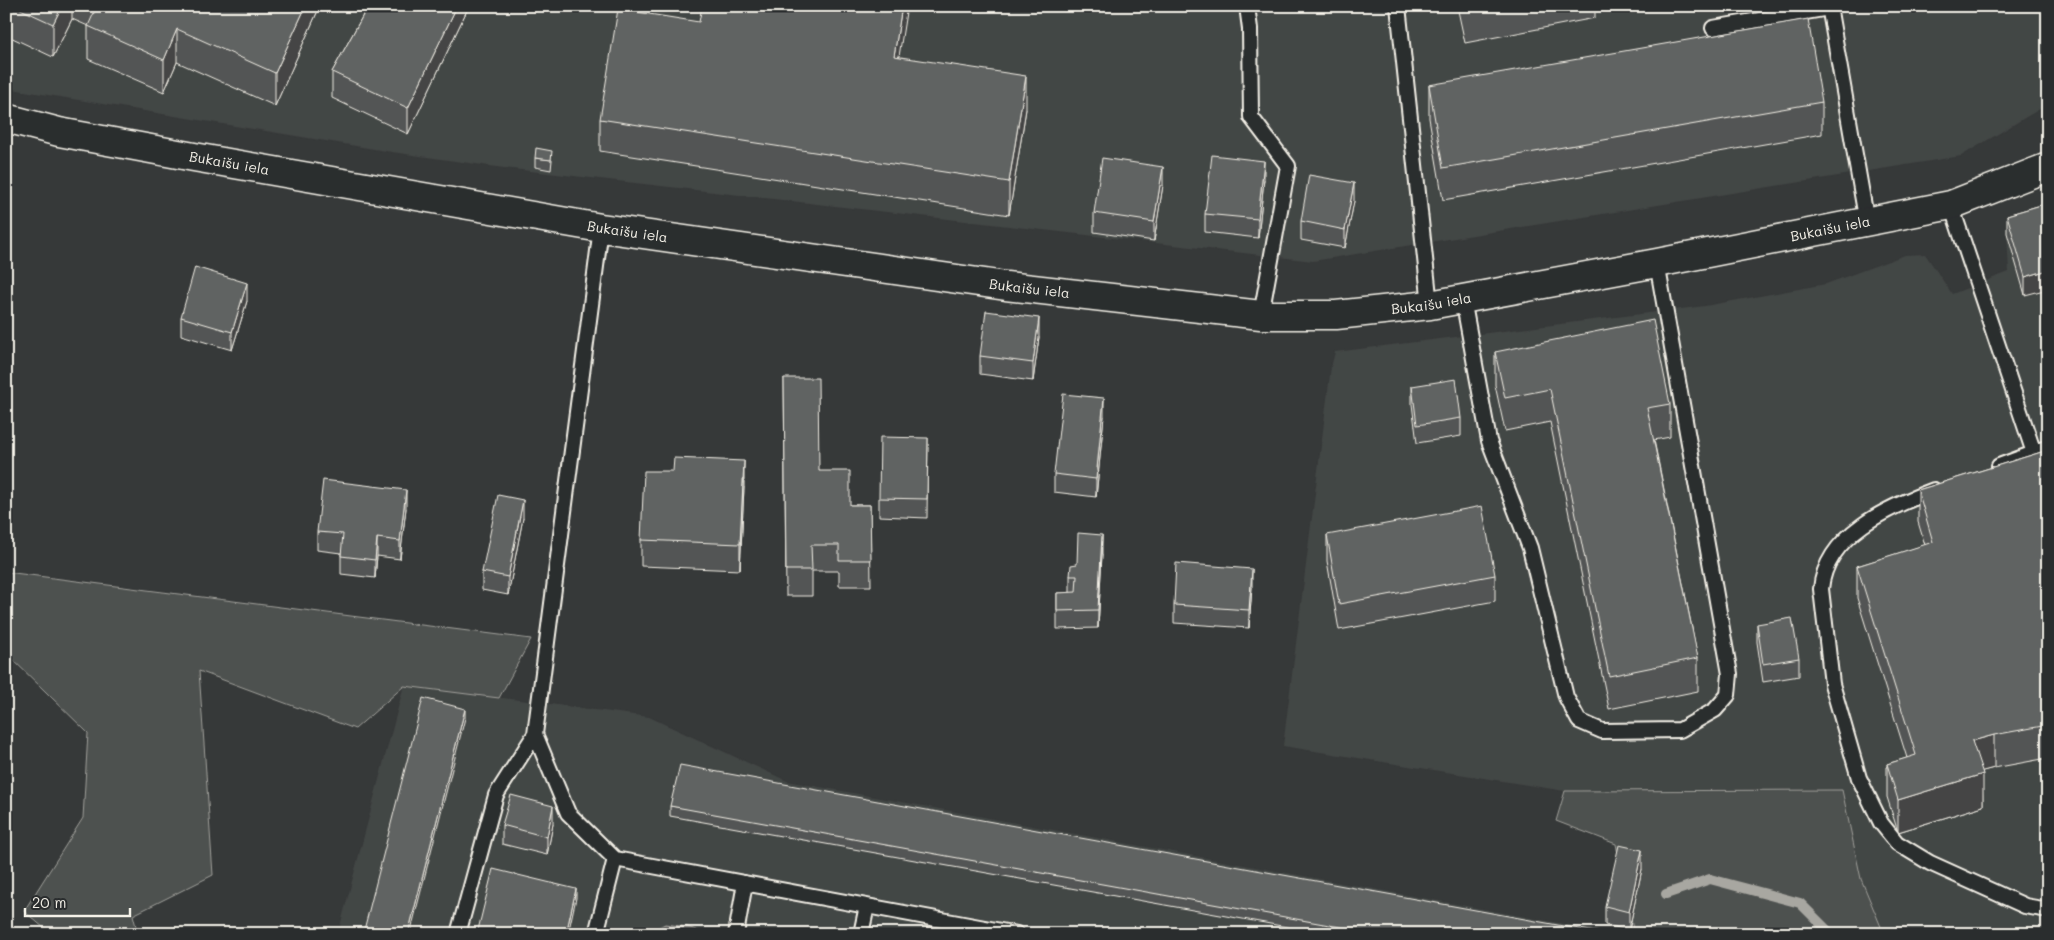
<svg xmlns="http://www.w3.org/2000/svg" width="2054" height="940" font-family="Mali,sans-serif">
  <rect width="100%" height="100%" fill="#363939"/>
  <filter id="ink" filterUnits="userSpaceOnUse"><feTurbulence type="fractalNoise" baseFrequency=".02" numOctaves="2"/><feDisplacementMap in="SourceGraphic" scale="10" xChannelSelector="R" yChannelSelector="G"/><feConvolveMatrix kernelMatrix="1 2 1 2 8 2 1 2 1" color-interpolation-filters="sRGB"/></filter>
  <g filter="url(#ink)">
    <path fill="#434645" d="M6,6H2048V104L1961,156L1313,261L504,168L392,152L6,88Z
      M2048,221V934H1884L1861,879L1842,790L1565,791L1283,746L1331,367L1335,352L1705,306L1826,284L1905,255L1925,254L1952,294L2009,272L2007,233Z
      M404,685L649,717L787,781L1619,934H338Z"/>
    <path fill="#4e514f" stroke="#a1a19c" d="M6,572L531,639L499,698L404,686L355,729L199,671L213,875L133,915L138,934H51L24,911L83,818L88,733L6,653Z
      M1842,790L1861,879L1884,934H1634L1616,844L1556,821L1565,791Z"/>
    <path fill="#757572" stroke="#a8a7a1" d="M665,924L688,927L706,934H652L653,930Z"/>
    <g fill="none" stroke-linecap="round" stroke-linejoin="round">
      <path stroke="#a8a7a1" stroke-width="10" d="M1666,894L1710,879L1800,903L1831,934"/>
      <g stroke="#f4f1e8" stroke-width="18">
        <path id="service" d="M1247,6L1250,29L1251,117L1288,166L1261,315
          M1398,6L1430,305
          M1829,6L1867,223
          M1713,28L1829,8
          M1951,205L2034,453L1999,466
          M601,228L535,734L568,813L615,859L1017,934
          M1463,299L1489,441L1530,548L1566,697L1579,721L1602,731L1680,730L1715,710L1728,695L1730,674L1657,263
          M2034,453L2048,447
          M1934,490C1889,507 1826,534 1821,589L1832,684L1859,778L1881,823L1897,843L1930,863L2025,906L2048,910
          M458,934L496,795L535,734
          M596,934L615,859
          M736,934L745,883
          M861,934L867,906"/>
      </g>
      <g stroke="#f4f1e8" stroke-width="31">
        <g id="tertiary">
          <path id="s1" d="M6,118L59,132L194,157L601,228L1006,286L1261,315H1336L1430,305L1657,263L1951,205L2048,167"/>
        </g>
      </g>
      <use href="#service" stroke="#2a2d2e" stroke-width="14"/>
      <use href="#tertiary" stroke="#2a2d2e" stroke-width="28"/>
    </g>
    <path fill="#535554" stroke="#f4f1e8" d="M6,6H320L275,106L177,62L164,92L88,59V26L72,19L53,57L6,35Z
      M368,6H469L408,134L332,98V72Z
      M1457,6H1595V18L1465,43Z
      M899,57L1026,109L1009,215L600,151V119Z
      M1429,85L1822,102V134L1443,200L1429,118Z
      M535,158L552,160L551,170L535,167Z
      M1264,179L1258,238L1205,232V214Z
      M1163,185L1154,241L1094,232V213Z
      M1354,201L1345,248L1301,240V221Z
      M2048,203L2025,295L2007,233V215Z
      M247,301L232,350L181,335V317Z
      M1039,337L1033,381L980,374V356Z
      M1495,352L1670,404V437L1654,440L1698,658V691L1609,709L1550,422L1505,431L1495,385Z
      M784,378L819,471L850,505H870L871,586H839V571H812V596H786Z
      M1412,386L1461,418V436L1417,443L1412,404Z
      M1104,416L1096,497L1054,492V474Z
      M928,438L927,518L879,516V498Z
      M2048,450V758L1994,768L1982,771L1983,806L1898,832L1887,797V764L1907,758L1857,598V566L1925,545L1918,522V490Z
      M673,471L744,487L740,570L641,566V540Z
      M406,508L400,559L377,556L375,578L341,574V553L317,550V532Z
      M523,518L508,595L482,590V572Z
      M1327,535L1495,575V601L1339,630L1327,561Z
      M1102,554L1098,628L1057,629V593H1070V576L1077,564Z
      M1252,587L1249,628L1174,623V605Z
      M1757,624L1799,658V676L1763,682L1757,642Z
      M670,806L1607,934H1326L670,816Z
      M553,824L547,855L502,844V825Z
      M1642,869L1629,930L1605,925V906Z"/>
    <path fill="#444545" stroke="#f4f1e8" d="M62,6H72V19L53,57V24Z
      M306,6H320L275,106V73Z
      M457,6H469L408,134V108Z
      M902,6H907L894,88V56Z
      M177,29V62L164,92V60Z
      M1026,76V109L1009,215V182Z
      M1264,161V179L1258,238V219Z
      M1163,167V185L1154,241V222Z
      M1354,183V201L1345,248V230Z
      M2048,270V289L2025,295V277Z
      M247,283V301L232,350V332Z
      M1039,318V337L1033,381V363Z
      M1104,398V416L1096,497V479Z
      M744,461V487L740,570V544Z
      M406,490V508L400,559V541Z
      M523,500V518L508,595V577Z
      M1102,535V554L1098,628V610Z
      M377,538V556L375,578V560Z
      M1252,569V587L1249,628V610Z
      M465,709V718L410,934H408Z
      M1994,735V768L1972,774V741Z
      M1983,774V806L1898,832V800Z
      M553,806V824L547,855V837Z
      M1642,850V869L1629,930V912Z
      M576,889V898L568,934H566Z"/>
    <path fill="#616362" stroke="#f4f1e8" d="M14,6H62L53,24Z
      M97,6H306L275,73L177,29L164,60L88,26Z
      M368,6H457L408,108L332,72Z
      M702,6H902L894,56L1026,76L1009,182L600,119L618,9L699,22Z
      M1464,6H1486L1465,10Z
      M1808,19L1822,102L1443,168L1429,85Z
      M536,148L552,151L551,160L535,158Z
      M1212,155L1264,161L1258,219L1205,214Z
      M1102,158L1163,167L1154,222L1094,213Z
      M1309,175L1354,183L1345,230L1301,221Z
      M2048,203V270L2025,277L2007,215Z
      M195,267L247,283L232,332L181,317Z
      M986,311L1039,318L1033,363L980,356Z
      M1653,320L1670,404L1647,408L1698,658L1609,676L1550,389L1505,398L1495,352Z
      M784,378H818L819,471H850V505H870L871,560H839V545H811L812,570H786Z
      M1456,379L1461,418L1417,425L1412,386Z
      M1063,394L1104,398L1096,479L1054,474Z
      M880,437L928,438L927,499L879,498Z
      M2048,450V725L1994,735L1972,741L1983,774L1898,800L1887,764L1916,755L1857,566L1933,542L1918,490Z
      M674,458L744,461L740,544L641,540L644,471H673Z
      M323,480L406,490L400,541L377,538L375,560L341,556L343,534L317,532Z
      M498,495L523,500L508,577L482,572Z
      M1482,506L1495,575L1339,604L1327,535Z
      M1078,533L1102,535L1098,610L1057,611V593L1076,592L1077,576H1070L1071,565L1077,564Z
      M1176,563L1252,569L1249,610L1174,605Z
      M1792,618L1799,658L1763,664L1757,624Z
      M423,698L465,709L408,934H363Z
      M680,765L1607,934H1379L670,806Z
      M511,795L553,806L547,837L502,825Z
      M1619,845L1642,850L1629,912L1605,906Z
      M493,869L576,889L566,934H477Z"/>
  </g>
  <g text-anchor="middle" stroke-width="5" stroke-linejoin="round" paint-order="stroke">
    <g font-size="14" fill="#f4f1e8" stroke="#2a2d2e">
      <text dy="5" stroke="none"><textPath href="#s1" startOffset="228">Bukaišu iela</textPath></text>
      <text dy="5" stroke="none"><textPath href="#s1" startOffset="1848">Bukaišu iela</textPath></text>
      <text dy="5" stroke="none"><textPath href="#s1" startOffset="632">Bukaišu iela</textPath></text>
      <text dy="5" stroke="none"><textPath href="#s1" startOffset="1038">Bukaišu iela</textPath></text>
      <text dy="5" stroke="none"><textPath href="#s1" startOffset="1442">Bukaišu iela</textPath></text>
    </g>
  </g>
  <rect width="2054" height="940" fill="none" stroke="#2a2d2e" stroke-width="25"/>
  <rect x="12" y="12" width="2029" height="915" fill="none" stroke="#f4f1e8" stroke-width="2" filter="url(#ink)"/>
  <path d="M25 908v8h105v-8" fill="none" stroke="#f4f1e8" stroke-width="2.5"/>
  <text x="32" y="908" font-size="15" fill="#f4f1e8" stroke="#2a2d2e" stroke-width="4" paint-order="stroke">20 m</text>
</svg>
